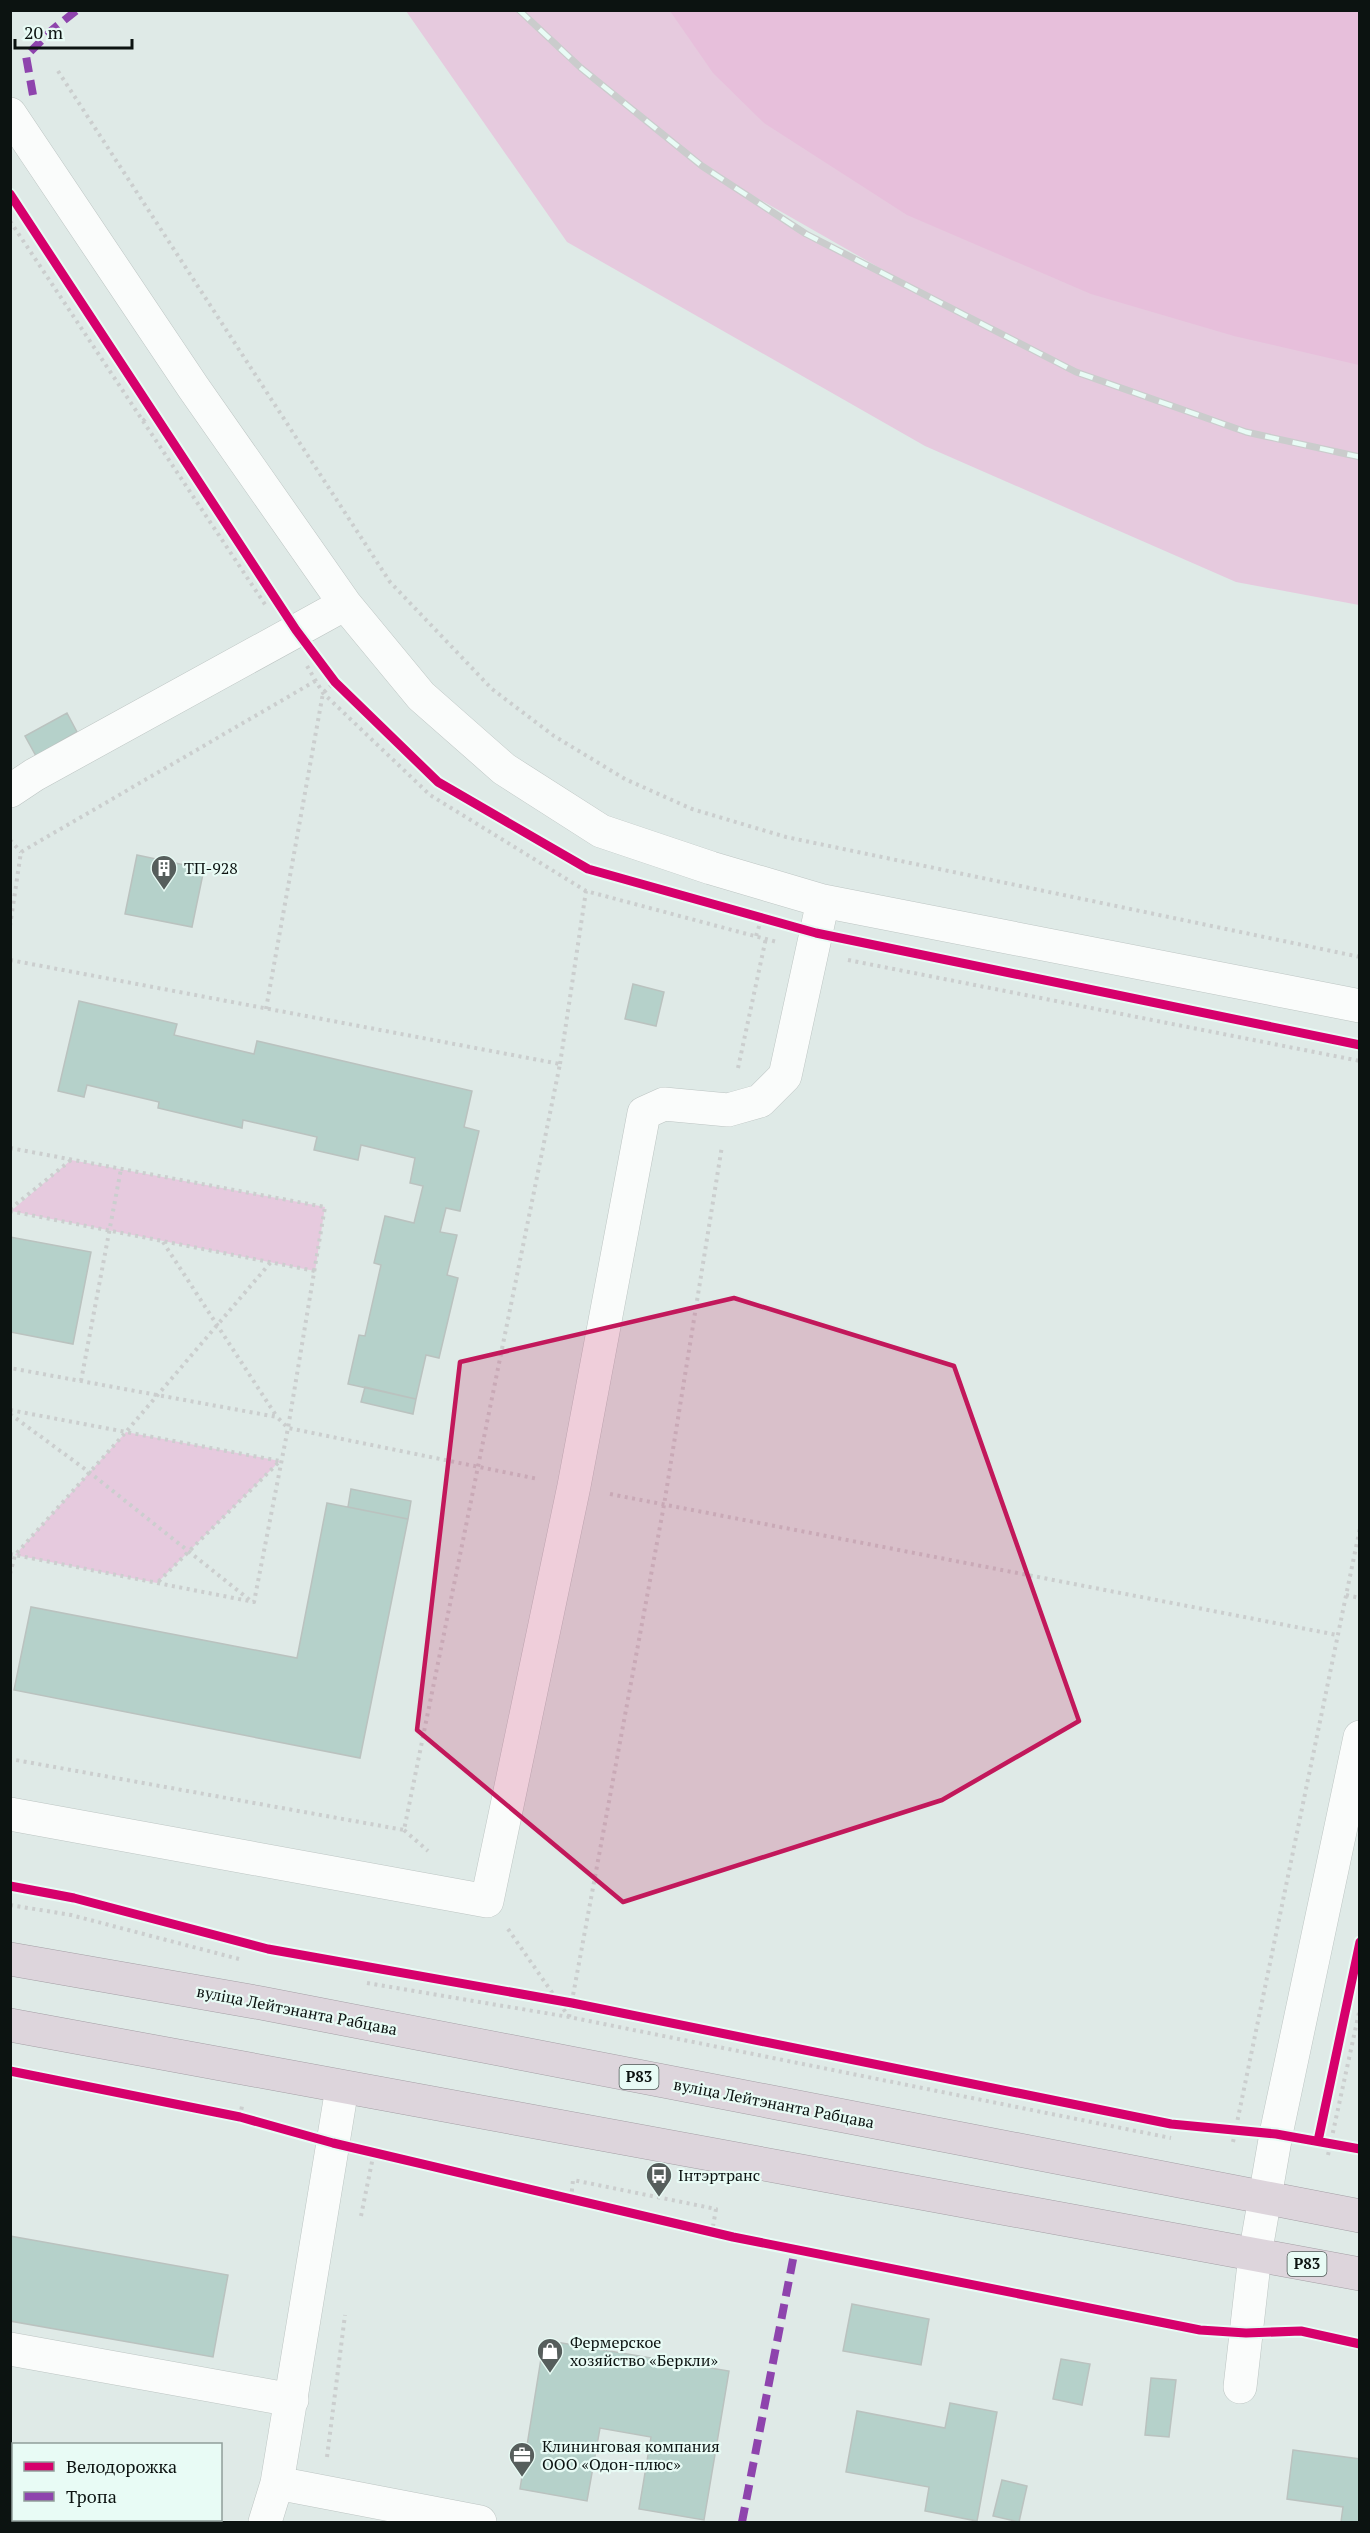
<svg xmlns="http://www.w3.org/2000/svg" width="1370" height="2533" font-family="'PT Serif',serif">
  <rect width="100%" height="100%" fill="#dfeae7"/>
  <path fill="#e6cade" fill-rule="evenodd" d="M406,11H1359V605L1236,582L925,446L567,242ZM715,174L906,283L806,234Z
    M71,1160L325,1207L315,1271L11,1211Z
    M126,1432L280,1461L157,1583L15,1555Z"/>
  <path fill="#e7bfdb" d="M670,11H1359V365L1234,336L1091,294L907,215L764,123L713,73Z"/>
  <path fill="#b5d1ca" stroke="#bac2bf" stroke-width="1.5" d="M67,713L77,732L36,756L25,736Z
    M137,855L204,869L192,927L125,914Z
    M633,984L664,992L656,1026L625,1019Z
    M79,1001L177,1024L174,1035L254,1054L257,1041L472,1091L464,1127L479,1131L460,1211L446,1208L440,1232L457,1235L447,1275L458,1278L439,1358L426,1355L416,1399L348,1384L359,1335L365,1336L381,1265L374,1263L385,1216L414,1223L423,1186L410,1183L415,1158L361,1145L358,1160L314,1150L317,1137L278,1128L243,1120L242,1128L158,1108L159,1102L87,1085L84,1097L58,1091Z
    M10,1237L91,1252L73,1344L10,1332Z
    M365,1387L416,1399L413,1414L361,1402Z
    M351,1489L411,1501L408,1519L348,1507Z
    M327,1503L408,1519L360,1758L14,1690L31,1607L297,1658Z
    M10,2236L228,2275L213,2357L10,2321Z
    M852,2304L929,2319L921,2365L843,2351Z
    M544,2340L729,2371L704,2520L639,2509L651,2437L600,2428L587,2501L520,2489Z
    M1061,2359L1090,2364L1082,2405L1053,2399Z
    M1151,2378L1176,2380L1169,2437L1145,2435Z
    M950,2403L997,2412L977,2521L925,2511L929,2487L846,2472L857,2411L945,2428Z
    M1293,2450L1360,2459V2522H1341L1343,2507L1287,2499Z
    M1002,2480L1027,2486L1019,2522L993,2516Z"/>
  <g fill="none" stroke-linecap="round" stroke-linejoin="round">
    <g stroke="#bdc5c3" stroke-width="34">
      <path id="minor" d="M10,114L193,387L345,604L421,696L504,769L601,831L711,868L823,901L1360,1006
        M10,791L34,775L345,604
        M10,1814L487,1901L574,1486L644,1113L664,1104L728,1110L760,1101L785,1076L823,901
        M10,2349L292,2400
        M1240,2387L1255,2255L1276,2134L1360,1737
        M277,2483L480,2522
        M265,2522L277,2483L342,2088"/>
    </g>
    <g stroke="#a49fa5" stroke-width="34">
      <path id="highway" d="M10,1959L261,2003L1360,2216
        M10,2025L1360,2274"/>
    </g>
    <path stroke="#cbcece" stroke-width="4" stroke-dasharray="3 4.5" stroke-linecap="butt" d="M58,71L390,582L492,689L554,736L625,779L692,809L786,837L1360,957
      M10,221L266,606
      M143,421L153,412
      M307,666L323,693L430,795L586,891L777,942
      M10,840L21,852
      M10,926L21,852L317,680
      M756,936L761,920
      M10,960L560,1064L404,1830L10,1759
      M848,960L1360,1061
      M266,1009L323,693L335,682
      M560,1064L586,891
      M738,1068L766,938
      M10,1148L325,1207L288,1428L277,1417L10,1368
      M10,1209L71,1160
      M10,1211L315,1271
      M163,1242L277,1417
      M81,1381L121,1169
      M10,1410L126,1432L271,1262
      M10,1414L89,1472L251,1601
      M610,1494L1337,1635
      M10,1554L254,1602L288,1428L538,1479
      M10,1574L15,1555L126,1432L280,1461L157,1583
      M1346,1595L1360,1598
      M404,1830L428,1851
      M10,1905L71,1915L239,1959
      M508,1929L569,2017
      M367,1983L569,2017L1171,2138
      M569,2017L664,1505L722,1146
      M240,2117L242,2106
      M1233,2142L1360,1528
      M1328,2155L1360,2008
      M571,2199L573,2180L716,2209L712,2232
      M361,2216L374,2152
      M327,2457L345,2315"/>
    <use href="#minor" stroke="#fafcfb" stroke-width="33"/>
    <use href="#highway" stroke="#ddd5dc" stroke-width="33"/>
    <g stroke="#cacccc" stroke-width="7">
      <path id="rail" d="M519,10L581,68L702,166L806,234L1076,372L1246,432L1360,457"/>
    </g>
    <use href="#rail" stroke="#e8fbf5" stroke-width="4.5" stroke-dasharray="14" stroke-linecap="butt"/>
    <path stroke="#8e44ad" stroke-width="8" stroke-dasharray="15 8" stroke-linecap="butt" d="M33,95L26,56L52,30L77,10
      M742,2522L795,2249"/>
    <g stroke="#e8fbf5" stroke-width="13">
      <path id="cycleway" d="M10,194L296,630L335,682L438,782L588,869L816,933L1360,1045
        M10,1886L74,1898L268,1949L572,2003L1171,2124L1276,2134L1360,2149
        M10,2071L240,2117L333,2143L733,2237L1200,2330L1246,2333L1301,2331L1360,2344
        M1318,2141L1360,1942"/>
    </g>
    <use href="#cycleway" stroke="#d6006c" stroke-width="9"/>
  </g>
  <path fill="#c2185b" fill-opacity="0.2" stroke="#c2185b" stroke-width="4.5" stroke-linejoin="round" d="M734,1298L954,1366L1079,1721L942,1800L623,1902L417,1730L460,1362Z"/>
  <defs>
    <g id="building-pin" transform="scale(1.35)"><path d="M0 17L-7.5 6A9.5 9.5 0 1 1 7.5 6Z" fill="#565e5c" stroke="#e8fbf5"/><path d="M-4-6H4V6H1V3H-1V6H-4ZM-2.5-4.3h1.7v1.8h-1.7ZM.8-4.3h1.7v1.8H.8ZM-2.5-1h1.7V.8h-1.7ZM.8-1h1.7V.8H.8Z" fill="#fff"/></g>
    <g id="bus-pin" transform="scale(1.35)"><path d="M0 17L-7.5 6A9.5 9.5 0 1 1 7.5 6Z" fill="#565e5c" stroke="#e8fbf5"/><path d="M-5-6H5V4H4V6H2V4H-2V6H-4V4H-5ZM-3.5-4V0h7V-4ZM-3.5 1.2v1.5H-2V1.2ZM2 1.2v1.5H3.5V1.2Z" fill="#fff"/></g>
    <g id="shop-pin" transform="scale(1.35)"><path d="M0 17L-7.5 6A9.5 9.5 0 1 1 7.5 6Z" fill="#565e5c" stroke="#e8fbf5"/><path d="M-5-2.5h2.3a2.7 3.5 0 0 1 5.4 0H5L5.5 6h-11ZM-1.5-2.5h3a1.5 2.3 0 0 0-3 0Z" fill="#fff"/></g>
    <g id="office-pin" transform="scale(1.35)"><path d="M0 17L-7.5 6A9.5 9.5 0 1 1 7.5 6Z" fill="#565e5c" stroke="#e8fbf5"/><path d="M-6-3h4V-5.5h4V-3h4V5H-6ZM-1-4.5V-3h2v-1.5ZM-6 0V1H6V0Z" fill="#fff"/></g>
  </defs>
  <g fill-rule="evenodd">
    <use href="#building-pin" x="164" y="868"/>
    <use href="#bus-pin" x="659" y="2175"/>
    <use href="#shop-pin" x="550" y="2351"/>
    <use href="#office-pin" x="522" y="2455"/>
  </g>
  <g text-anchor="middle" stroke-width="4.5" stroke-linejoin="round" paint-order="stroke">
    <g fill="#e8fbf5" stroke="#4e5955" stroke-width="1.5">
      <rect x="619.5" y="2065" width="39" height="24" rx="4.5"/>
      <rect x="1287.5" y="2252" width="39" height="24" rx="4.5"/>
    </g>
    <g font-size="15" font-weight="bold" fill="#0c1311">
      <text x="639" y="2082">Р83</text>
      <text x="1307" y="2269">Р83</text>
    </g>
    <g font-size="16" fill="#0c1311" stroke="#e8fbf5" text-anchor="start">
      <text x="184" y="874">ТП-928</text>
      <text x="678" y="2181">Інтэртранс</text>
      <text x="570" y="2348">Фермерское<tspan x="570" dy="18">хозяйство «Беркли»</tspan></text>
      <text x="542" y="2452">Клининговая компания<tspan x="542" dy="18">ООО «Одон-плюс»</tspan></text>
    </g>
    <g font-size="16" fill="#0c1311" stroke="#e8fbf5">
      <text transform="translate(297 2010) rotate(11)" y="6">вуліца Лейтэнанта Рабцава</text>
      <text transform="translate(774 2103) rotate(11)" y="6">вуліца Лейтэнанта Рабцава</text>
    </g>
  </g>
  <rect width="1370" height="2533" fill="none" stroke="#0c1311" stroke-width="24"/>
  <rect x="12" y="2443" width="210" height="78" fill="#e8fbf5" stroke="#909e9a" stroke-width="1.5"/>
  <rect x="24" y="2462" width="30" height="9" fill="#d6006c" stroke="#909e9a" stroke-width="1.5"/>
  <text x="66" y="2473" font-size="18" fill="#0c1311">Велодорожка</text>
  <rect x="24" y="2492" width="30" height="9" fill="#8e44ad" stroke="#909e9a" stroke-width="1.5"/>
  <text x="66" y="2503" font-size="18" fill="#0c1311">Тропа</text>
  <path d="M15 39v9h117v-9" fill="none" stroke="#0c1311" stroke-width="3"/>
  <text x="24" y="39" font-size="18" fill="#0c1311" stroke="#e8fbf5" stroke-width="4.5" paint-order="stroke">20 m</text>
</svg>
